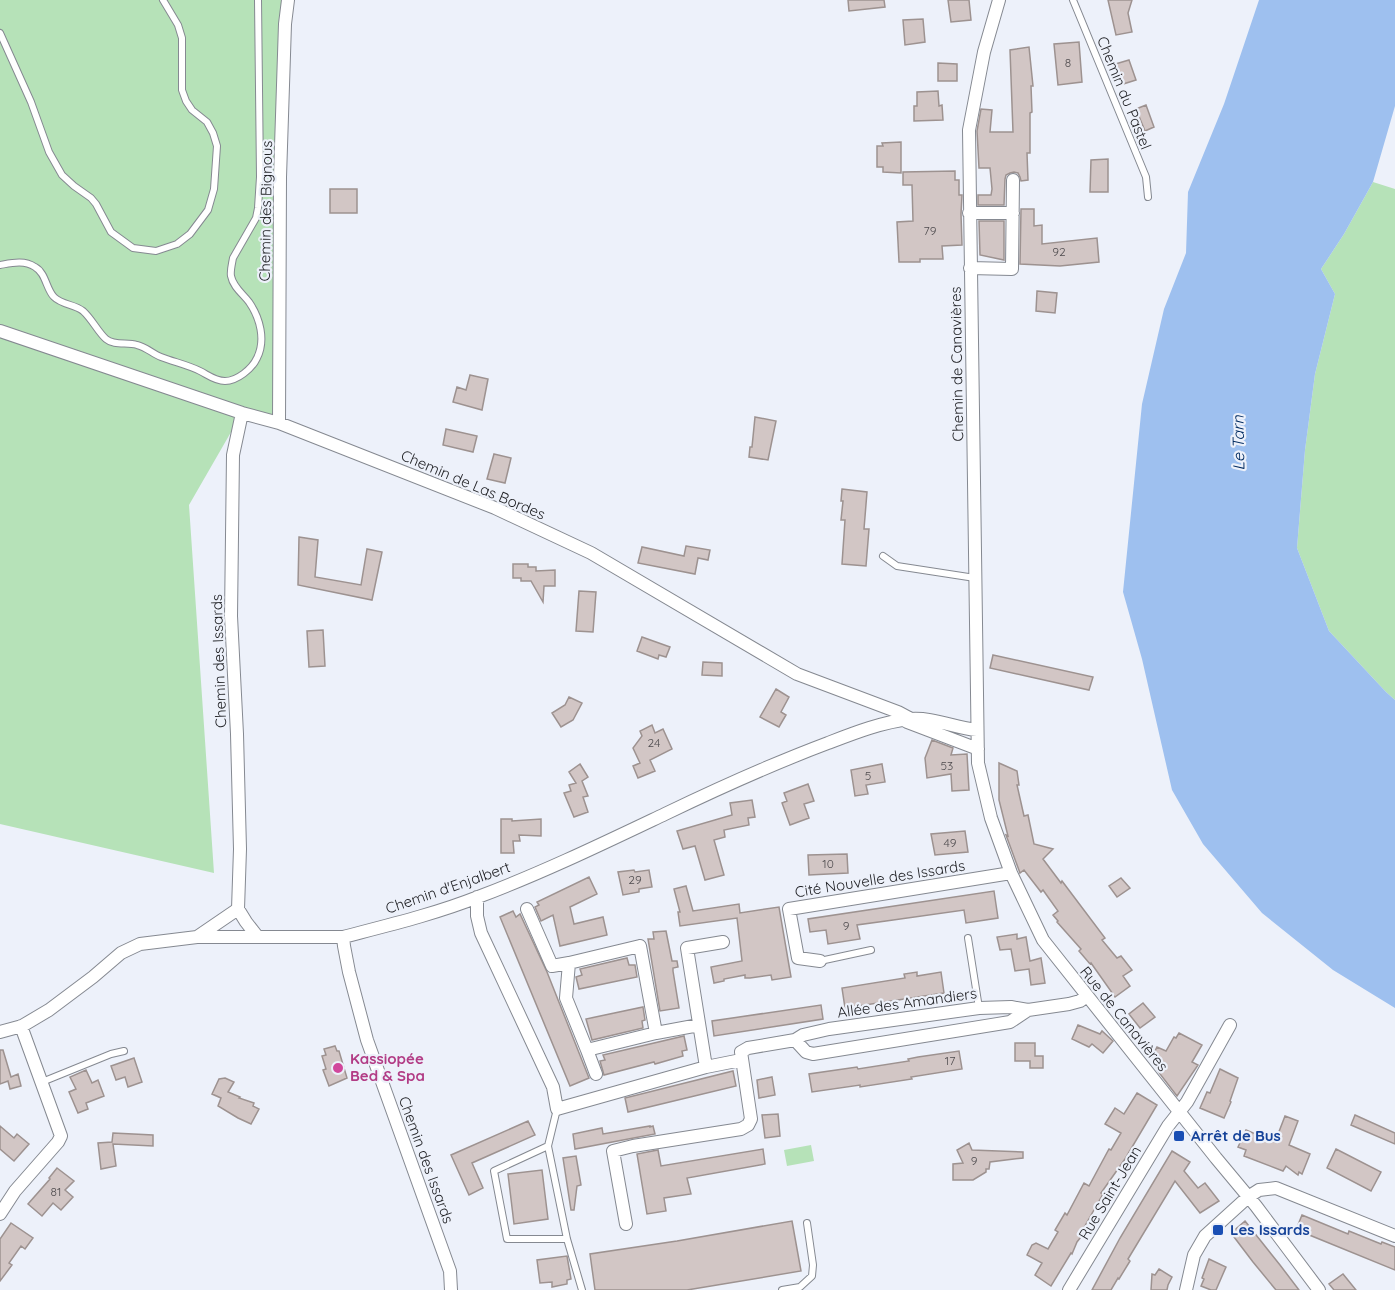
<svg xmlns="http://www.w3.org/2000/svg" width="1395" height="1290" font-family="Quicksand,sans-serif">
  <rect width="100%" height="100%" fill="#edf1fa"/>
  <path fill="#b6e2b8" d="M0,0H288L279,423L242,413L189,505L214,873L0,824Z
    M1373,182L1395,189V700L1386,692L1329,631L1297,548L1305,450L1315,374L1335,294L1321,269L1344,234Z
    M811,1145L814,1161L787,1166L784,1150Z"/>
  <path fill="#9ec0ef" d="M1259,0H1395V106L1373,182L1344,234L1321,269L1335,294L1315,374L1305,450L1297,548L1329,631L1386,692L1395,700V1008L1333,970L1262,913L1203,844L1172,790L1142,659L1123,592L1142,404L1164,309L1186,253L1188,192L1224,104Z"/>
  <path fill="#d2c6c5" stroke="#9d9290" stroke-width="1.5" d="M848,0H884L885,7L849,11Z
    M948,0H969L971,20L951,22Z
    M1108,0H1132L1128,13L1132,32L1116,35Z
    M923,19L925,42L905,45L903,20Z
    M1079,42L1082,82L1058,85L1054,44Z
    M1029,47L1033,86H1031L1032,112L1030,113V153H1027L1028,180L1021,181L1020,177L1018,173L1014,172L1010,173L1006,175L1005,179L1004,205H978V195H991L992,189L990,168H979L977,131L981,109L992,110L990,132H1013L1010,50Z
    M1129,60L1136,80L1120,85L1112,65Z
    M938,63L957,64V81H938Z
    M938,91L939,106L942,105L943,120L914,121V106H917V92Z
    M1146,105L1154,127L1145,131L1136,109Z
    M901,142V173L883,172V167H877V146H883L882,143Z
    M1108,159V192H1090L1091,160Z
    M955,171V180H959V195H962L961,214L962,245L942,246L943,259H920V262H899L897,222L913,221L912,185H903V172Z
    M330,189H357V213H330Z
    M1021,209H1034V226L1042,225V244L1097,238L1099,262L1060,266L1020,264Z
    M979,221H1004V260L980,255Z
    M1037,291L1057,293L1055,313L1036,311Z
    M470,375L488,379L482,410L453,402L457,387L466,390Z
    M755,417L776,421L768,460L749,457L750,447H752Z
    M446,429L477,436L473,452L443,445Z
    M494,454L511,458L505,483L487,479Z
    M842,489L867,492L864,529H869L866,566L842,564L845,520H841L843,501H841Z
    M299,537L318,540L315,577L361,585L367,549L382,552L372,600L298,585Z
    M686,546L710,550L708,560L698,558L695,574L638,563L642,547L684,556Z
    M513,564H528V567H536V571L555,570V586H544L543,602L531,581H521V578H513Z
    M579,591L596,592L593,632L576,631Z
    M323,630L325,666L309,667L307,631Z
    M642,637L670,647L666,657L659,655L658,659L637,651Z
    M993,655L1093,677L1089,690L990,668Z
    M703,662L722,663V676L702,675Z
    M776,689L789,697L781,712L786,715L779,727L760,717Z
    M569,697L582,703L573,720L561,727L552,713L565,705Z
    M652,725L655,733L663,729L672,749L650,760L655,771L638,778L633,766L640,763L633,748L642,736L640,731Z
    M932,740L953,748L951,755L967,754L969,790L952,791L951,774L927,778L925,758Z
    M999,763L1017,771L1019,785H1017L1024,816L1028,815L1034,844L1053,849L1043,859L1061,883L1062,881L1105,938L1102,940L1117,958L1121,956L1132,970L1123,976L1130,986L1115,997L1091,963L1090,964L1079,951L1081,949L1057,922L1058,921L1053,915L1058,911L1043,890L1041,892L1024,870L1020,873L1006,835L1008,836L999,800Z
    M580,764L588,777L582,781L588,796L583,797L588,812L574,817L564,793L571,791L569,785L576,783L569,772Z
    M882,764L885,782L866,785L868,794L855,796L851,770Z
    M808,784L814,801L804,804L809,818L790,825L782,803L787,801L784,793Z
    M752,800L755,817L748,818L749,825L724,830L725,837L714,840L724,875L705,880L695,846L683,849L677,831L732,815L730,803Z
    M501,819H512V821L541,819V836L519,835L520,841H513L514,853H501Z
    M965,831L968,852L935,855L931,834Z
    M847,854L848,873L809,875L808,855Z
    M634,870L635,872L649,870L652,887L639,889V892L623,895L618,872Z
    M589,877L597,894L570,907L574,924L603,917L607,935L560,946L553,915L541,921L535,907L539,905L537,902Z
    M1121,878L1130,888L1117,897L1109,886Z
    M686,886L693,911L739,904L740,913L779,907L791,977L772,980L771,975L750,978H745V975L724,979V981L714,983L711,967L742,961L737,918L680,926L678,912H680L674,889Z
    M994,891L998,918L966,923L964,910L886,921L857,925L860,939L828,944L826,930L810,932L808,919Z
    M513,911L516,917L520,914L547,972L589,1078L570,1086L500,917Z
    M666,931L672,961H677L678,967L673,968V971L679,1008L660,1011L648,939H654L653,932Z
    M1017,934V939L1026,937L1030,961L1041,958L1045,983L1031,985L1029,969L1015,971L1011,949L1000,950L997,937Z
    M627,958L629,965H635L637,977L579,989L576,977L582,975L580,969Z
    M917,972V976L941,972L944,993L845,1008L842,988L905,978L904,974Z
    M1143,1003L1155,1017L1140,1028L1129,1014Z
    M821,1005L823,1019L714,1036L712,1021Z
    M643,1007L645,1020L642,1021L643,1028L592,1040L586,1019Z
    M1078,1025L1100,1034L1102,1031L1113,1041L1103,1053L1092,1044L1089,1047L1072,1039Z
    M1179,1033L1202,1045L1192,1062L1198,1065L1177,1096L1157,1070L1161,1062L1152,1057L1157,1047L1166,1051L1174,1037L1176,1038Z
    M684,1036L687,1050L682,1051L683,1056L655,1064L654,1062L604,1075L600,1061L605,1060L603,1055Z
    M1015,1043H1035V1056H1043V1068H1030V1061H1015Z
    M335,1046L337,1051H339L347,1078L329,1086L323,1070L326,1069L322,1056L326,1055L324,1049Z
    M0,1050H3L11,1077L18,1074L21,1086L10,1089L8,1081L0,1084Z
    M959,1051L962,1069L911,1077L912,1079L860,1087V1085L812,1092L809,1074L857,1067L858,1069L909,1061L908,1059L918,1057Z
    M134,1058L142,1082L128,1087L125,1077L116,1080L111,1066Z
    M1220,1069L1238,1078L1230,1101L1231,1102L1224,1118L1200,1108L1207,1092L1210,1093Z
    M86,1070L92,1083L98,1080L104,1096L86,1103L88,1109L78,1113L69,1092L76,1089L70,1077Z
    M733,1071L736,1086L628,1112L625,1098Z
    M772,1077L775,1095L759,1098L757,1080Z
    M225,1078L234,1082L228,1092L240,1097L239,1098L254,1103L253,1106L259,1109L251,1124L238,1118L218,1106L221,1098L212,1094L219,1079Z
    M1137,1093L1157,1105L1125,1159L1101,1193L1103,1194L1082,1231L1084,1233L1077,1242L1072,1254L1071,1253L1051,1286L1035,1275L1042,1263L1027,1255L1032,1245L1036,1243L1048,1249L1058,1232L1055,1230L1065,1213L1067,1215L1084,1183L1089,1186L1109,1149L1111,1150L1121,1133L1105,1124L1115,1108L1124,1114Z
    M778,1114L780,1136L765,1138L762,1115Z
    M1355,1115L1395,1133V1144L1351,1125Z
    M1285,1116L1298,1121L1289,1145L1310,1154L1302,1174L1299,1172L1298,1175L1286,1166L1283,1171L1244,1156L1246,1150L1238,1147L1246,1130L1275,1142Z
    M528,1121L535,1135L472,1163L483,1188L469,1195L451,1155Z
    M0,1126L14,1138L17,1134L29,1144L14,1161L0,1149Z
    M650,1126V1127L653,1126L655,1134L575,1149L573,1134L602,1128L603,1134Z
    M113,1133L153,1135V1146L113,1144L116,1166L101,1169L98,1143L112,1142Z
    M969,1143L972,1150L1023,1152V1158L990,1162L989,1169H986V1172L973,1180H953V1164L963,1163L957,1150Z
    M763,1149L765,1164L687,1178L691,1194L664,1198L666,1211L647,1214L637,1154L658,1150L661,1166Z
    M1336,1149L1381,1172L1371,1191L1327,1168Z
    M1172,1151L1190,1162L1184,1171L1198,1188L1205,1183L1219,1201L1200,1213L1175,1181L1128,1259L1130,1261L1119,1279L1118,1278L1111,1290H1092L1120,1238Z
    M576,1156L581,1185L577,1186L574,1210H571L563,1158Z
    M57,1168L74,1181L65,1190L73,1197L61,1210L53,1203L42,1216L28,1204L50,1179L49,1178Z
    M542,1170L548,1219L514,1224L508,1174Z
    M1302,1215L1348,1234L1349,1231L1381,1244L1382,1242L1395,1247V1270L1302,1232L1304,1228L1298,1225Z
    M792,1221L801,1271L687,1290H595L590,1254L677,1241Z
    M1245,1221L1280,1265L1299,1290H1276L1253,1262L1231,1233Z
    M11,1223L33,1238L25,1249L21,1246L9,1263L12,1265L0,1281V1239Z
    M567,1256L571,1279L567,1280V1284L552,1287V1282L540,1283L537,1260Z
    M1209,1259L1226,1267L1216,1290H1211L1201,1286L1204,1279L1202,1278Z
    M1159,1269L1172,1277L1168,1285L1167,1290H1151L1152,1274L1155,1275Z
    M1343,1274L1356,1290H1334L1329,1284Z"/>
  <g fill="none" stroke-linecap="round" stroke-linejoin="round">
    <g stroke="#858991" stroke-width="8">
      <path id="lane" d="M1073,0L1146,177L1148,197
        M0,33L31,102L49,152L62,175L74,186L91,198L96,204L111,232L133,248L156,251L177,244L190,234L208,210L214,189L217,146L213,133L207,122L192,110L186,101L182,90V38L178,25L163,0
        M0,265C12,263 24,260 35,267C46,273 46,289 54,297C62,305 74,304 83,311C92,319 98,332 106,339C114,346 127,342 137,345C146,347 153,354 161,357C174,362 188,365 200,371C208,375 215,381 225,381C237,381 252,369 257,358C266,340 260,318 249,302C243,294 233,287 231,276C230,271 232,264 233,258L256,218L258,208L260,177L258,0
        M883,556L897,566L975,578
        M968,938L979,1008
        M820,961L871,950
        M42,1082L111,1054L124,1051
        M557,1109L548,1146L567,1239L582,1290
        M548,1146L494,1171L507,1239H567
        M782,1290L800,1287L812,1276L813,1265L807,1223"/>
    </g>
    <g stroke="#858991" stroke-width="14">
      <path id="street" d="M999,0L984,52L969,130L978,763L991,818L1011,873L1043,940L1216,1158L1256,1206L1319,1290
        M969,213H1013
        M970,268L1012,269L1013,180
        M0,331L242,413L279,423L495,508L591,553L797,674L898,712L911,719
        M242,413L233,455L231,616L237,734L240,849L238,909L246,922L257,936
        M279,423L280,177L285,24L288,0
        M907,722L978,749
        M477,897V916L481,933L553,1087L557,1109L706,1067L741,1060
        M527,909L552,966L569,963
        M197,937L238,909
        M343,937L344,946L349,972L367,1040L450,1271L451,1290
        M820,961L798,958L789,909L1011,873
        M0,1032L22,1026L49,1010L93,977L121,953L140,944L197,937H343C389,925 435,914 478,897C542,873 604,843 665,814C719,788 772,764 828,743C854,733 882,722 910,719C933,717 955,728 977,730
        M656,1033L640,946L569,963L566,998L587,1050L656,1033L699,1025
        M795,1040L806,1052L813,1054L1010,1022L1028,1010
        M587,1050L596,1074
        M706,1067L687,948L723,942
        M0,1214L15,1191L58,1142L61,1136L21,1026
        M626,1224L613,1151L633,1146L741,1129L748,1125L751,1119L741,1052L748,1048L795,1040L803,1035L829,1029L979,1008L1011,1007L1028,1010L1069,1004L1080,1001L1087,996
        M1069,1290L1168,1126L1187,1102L1230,1025
        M1186,1290L1194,1255L1205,1236L1248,1197L1259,1190L1276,1188L1395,1236"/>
    </g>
    <use href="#lane" stroke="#fff" stroke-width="6"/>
    <use href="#street" stroke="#fff" stroke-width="12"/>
  </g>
  <circle fill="#d1479c" stroke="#edf1fa" stroke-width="2" cx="338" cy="1068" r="6"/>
  <g fill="#1a4fb4" stroke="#edf1fa" stroke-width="2">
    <rect x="1173" y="1130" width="12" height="12" rx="3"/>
    <rect x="1212" y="1224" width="12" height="12" rx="3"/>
  </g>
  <g text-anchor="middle" stroke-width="4.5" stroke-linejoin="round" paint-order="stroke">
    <g font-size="12" fill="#4f4c4f">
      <text x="1068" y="67">8</text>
      <text x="930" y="235">79</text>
      <text x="1059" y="256">92</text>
      <text x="654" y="747">24</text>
      <text x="947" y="770">53</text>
      <text x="868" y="780">5</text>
      <text x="950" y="847">49</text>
      <text x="828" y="868">10</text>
      <text x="635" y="884">29</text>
      <text x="846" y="930">9</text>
      <text x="950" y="1065">17</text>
      <text x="974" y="1165">9</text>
      <text x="56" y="1196">81</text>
    </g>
    <g font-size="15" fill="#232428" stroke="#edf1fa">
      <text transform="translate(1124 93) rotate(68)" y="5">Chemin du Pastel</text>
      <text transform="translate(266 211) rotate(-89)" y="5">Chemin des Bignous</text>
      <text transform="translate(957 364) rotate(-91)" y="5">Chemin de Canavières</text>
      <text transform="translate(473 485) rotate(23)" y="5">Chemin de Las Bordes</text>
      <text transform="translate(219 661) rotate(-92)" y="5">Chemin des Issards</text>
      <text transform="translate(880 879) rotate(-9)" y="5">Cité Nouvelle des Issards</text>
      <text transform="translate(448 888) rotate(-19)" y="5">Chemin d'Enjalbert</text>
      <text transform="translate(907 1003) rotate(-8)" y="5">Allée des Amandiers</text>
      <text transform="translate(1124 1019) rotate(51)" y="5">Rue de Canavières</text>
      <text transform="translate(426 1160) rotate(70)" y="5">Chemin des Issards</text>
      <text transform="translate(1110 1193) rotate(-59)" y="5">Rue Saint-Jean</text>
    </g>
    <g font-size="15" font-weight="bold" fill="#b23c85" stroke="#edf1fa" text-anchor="start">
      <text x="350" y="1064">Kassiopée<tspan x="350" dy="17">Bed &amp; Spa</tspan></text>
    </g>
    <g font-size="15" font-weight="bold" fill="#164399" stroke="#edf1fa" text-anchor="start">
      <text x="1191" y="1141">Arrêt de Bus</text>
      <text x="1230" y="1235">Les Issards</text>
    </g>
    <g font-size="16" font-style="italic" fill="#002b61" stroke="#edf1fa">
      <text transform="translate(1238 443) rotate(-91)" y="6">Le Tarn</text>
    </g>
  </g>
</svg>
